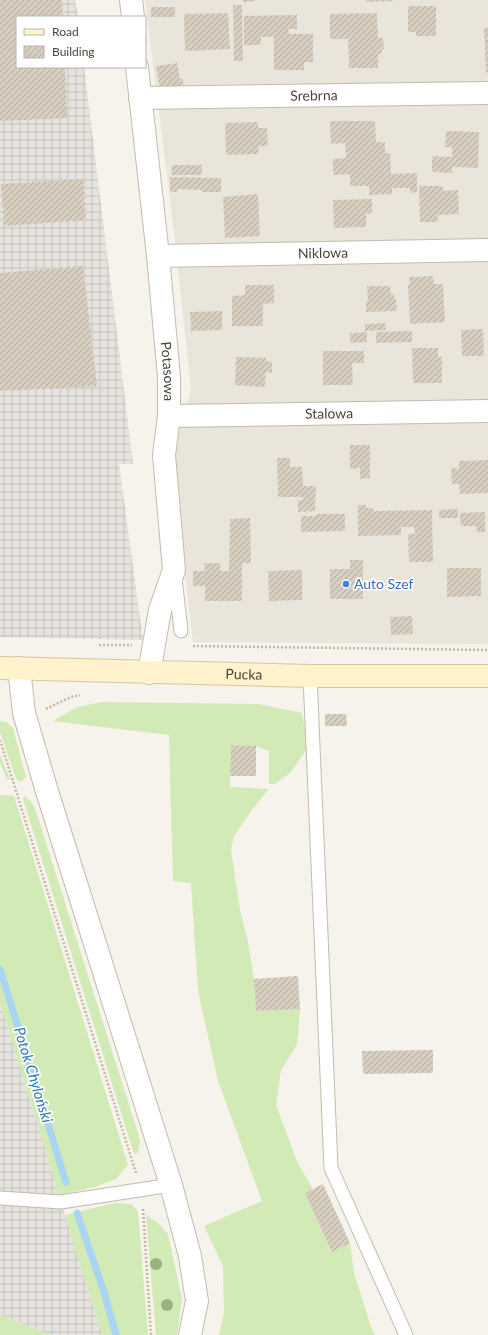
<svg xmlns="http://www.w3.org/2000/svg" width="488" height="1335" font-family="Lato,sans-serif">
  <defs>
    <pattern id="industrial-grid" width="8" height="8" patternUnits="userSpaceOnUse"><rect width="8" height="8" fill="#e6e2dd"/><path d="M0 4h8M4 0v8" fill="none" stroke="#c7c3be"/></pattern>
    <pattern id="building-hatch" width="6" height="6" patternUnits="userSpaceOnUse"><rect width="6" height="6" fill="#d8cfc1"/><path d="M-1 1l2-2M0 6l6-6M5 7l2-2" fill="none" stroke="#b1aa9e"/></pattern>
  </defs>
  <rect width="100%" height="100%" fill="#f6f3ec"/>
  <path fill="#eae5da" d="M145,0H488V644L193,642L171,459L191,391L175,240Z"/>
  <path fill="url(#industrial-grid)" d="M0,0H75L78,17H17V67H84L133,464H119L143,640L0,637Z
    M0,1002L59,1195L102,1335H52L0,1315Z"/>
  <path fill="#d2eab5" d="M103,702L258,704L302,713L305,729L306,750L291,772L275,784H269V751L256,746L231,745L230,787L269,789L254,807L234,836L231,850L240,910L248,942L254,979L256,1011L300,1009L297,1045L281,1070L276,1105L298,1164L313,1189L305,1193L332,1251L350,1243L354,1273L371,1327L375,1335H219L224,1312L223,1266L204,1226L262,1201L218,1081L198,991L191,883L173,881L169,735L53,721L77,707Z
    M0,721L6,722L13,728L26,777L21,782L16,779L0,732Z
    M0,755L10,779L7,780L0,762Z
    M0,795L14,796L128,1165L116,1179L95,1187L59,1195L0,1002Z
    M24,796L30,800L35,808L138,1133L140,1142L138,1153L134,1154L23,799Z
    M115,1203L131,1204L138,1211L148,1335H102L65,1215Z
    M146,1215L158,1223L168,1234L182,1299L177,1335H156Z
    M0,1315L52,1335H0Z"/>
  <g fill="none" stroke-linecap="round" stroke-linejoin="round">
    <path stroke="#a9d4f2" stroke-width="7" d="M0,969L66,1182
      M77,1213L104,1292L116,1335"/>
  </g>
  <path fill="url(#building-hatch)" d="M0,0H62L63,17H17V67H65L67,118L0,121Z
    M243,0H255V1L243,2Z
    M366,0H393V1L366,2Z
    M233,5H242L243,61H234Z
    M408,6H436V36H416V32H408Z
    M151,7H175V17H151Z
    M228,13L230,49L185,51L184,14Z
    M377,13L378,38H383L384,49H382V53L378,54V68H349L348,39H330V14Z
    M297,15V29H288L289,34H313V62H304V70H274V37H261V45H244V16Z
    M484,28H488V72L486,73Z
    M177,63L180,79H183L184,91L167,92L159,85L156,66Z
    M330,121H375L376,142H385V153H390L391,174L417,173V192L410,193V188H392V194L369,195V186H350V174L333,175V159L346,158L345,143L331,144Z
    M258,122V128H267L268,146H259L258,154L226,155L225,123Z
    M446,131L479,132L478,168L452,167V173L432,172V156L452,157V147H445Z
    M172,165H202V175H171Z
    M170,177L221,178V192H202V190L177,189V192H170Z
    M83,179L86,220L4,226L1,184Z
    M419,186H443V191L458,190L459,214L437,215L438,222H420Z
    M258,194L260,236L225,238L223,197Z
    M372,199V213L366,214V227L334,228L333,200Z
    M83,266L97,386L0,391V273Z
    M433,276L434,284H443L445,322L410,324L408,284H410L409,277Z
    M245,285H274V303L263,304V326H232V296L245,295Z
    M367,286H390L391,294H394L395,300H396L397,311L366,312V301H368Z
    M222,311V330L191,331L190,312Z
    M385,323L386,330L365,331V324Z
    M483,329L484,356H462L461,330Z
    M412,331V342L376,343V332Z
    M367,332V342L350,343V333Z
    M412,348H438V357H442V383H413Z
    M323,351H364V363H352L353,385H323Z
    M236,357L266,358V361L272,362V373L266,372L265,387L235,385Z
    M350,445H370V478L360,479V468L350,469Z
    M277,458H290V467H302L303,486H316L315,511L298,512V500H303V497H278Z
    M488,460V493L460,494L459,484H452L451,468L459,469V461Z
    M358,505H366V508H373V511L432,510L433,562H409L408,534H415L414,527H401V535L358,536Z
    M458,509V518H439V510Z
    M485,512V532H477L476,526H461L460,513Z
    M316,514H345V531L301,532V516H316Z
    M250,518L251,563H242V601H205V586H193V571H205L204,563H220V571H229L230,519Z
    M350,560H363V599H330V569H350Z
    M447,568H481V596L447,597Z
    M302,570V600L269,601L268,571Z
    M412,616L413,634L391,635L390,617Z
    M325,714H346L347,726H325Z
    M231,745L256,746V776H230Z
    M298,976L300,1009L256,1011L254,979Z
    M433,1050V1073L363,1074L362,1051Z
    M323,1184L350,1243L332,1252L305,1193Z"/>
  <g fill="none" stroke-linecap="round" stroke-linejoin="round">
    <g stroke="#c2bbae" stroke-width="15">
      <path id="lane" d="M175,578L181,631
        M310,676L331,1168L406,1335
        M0,1198L61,1202L171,1185"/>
    </g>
    <g stroke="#c2bbae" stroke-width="24">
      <g id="street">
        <path d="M131,0L133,17"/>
        <path id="s1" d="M137,67L158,256L169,377V416L164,455L174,570L160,610L149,673"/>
        <path id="s2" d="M140,98L488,93"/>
        <path id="s3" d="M158,256L488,250"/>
        <path id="s4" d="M169,416L488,411"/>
        <path d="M19,668L24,713L46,788L171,1185L190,1256L197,1301L190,1335"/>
      </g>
    </g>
    <g stroke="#d6c79b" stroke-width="24">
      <g id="secondary">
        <path id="s5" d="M0,668L310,676H488"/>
      </g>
    </g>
    <path stroke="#c4b79f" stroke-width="2.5" stroke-dasharray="2 2" stroke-linecap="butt" d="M99,645H132
      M193,646L488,650
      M46,709L71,697L80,695
      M0,740L136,1173
      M143,1209L151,1335"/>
    <use href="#lane" stroke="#fff" stroke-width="13"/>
    <use href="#street" stroke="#fff" stroke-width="22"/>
    <use href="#secondary" stroke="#fff3cd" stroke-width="22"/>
  </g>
  <g fill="#97b381">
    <circle cx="156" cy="1264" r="6"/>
    <circle cx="167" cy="1305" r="6"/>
  </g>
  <circle fill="#3f7fe0" stroke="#fff" stroke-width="1.5" cx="346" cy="584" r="4"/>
  <g text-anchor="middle" stroke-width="3.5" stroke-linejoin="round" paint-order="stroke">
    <g font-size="14" fill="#4b4439" stroke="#fff">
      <text dy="5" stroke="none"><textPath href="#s2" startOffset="174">Srebrna</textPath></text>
      <text dy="5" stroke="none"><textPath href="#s3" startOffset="165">Niklowa</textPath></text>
      <text dy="5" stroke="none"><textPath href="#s1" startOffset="306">Potasowa</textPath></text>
      <text dy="5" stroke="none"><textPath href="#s4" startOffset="160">Stalowa</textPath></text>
      <text dy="5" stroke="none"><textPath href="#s5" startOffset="244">Pucka</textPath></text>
    </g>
    <g font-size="14" fill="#366cbe" stroke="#fff" text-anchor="start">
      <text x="354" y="589">Auto Szef</text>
    </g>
    <g font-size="15" font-style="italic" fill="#2e7ab2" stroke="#fff">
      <text transform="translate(33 1075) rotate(73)" y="5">Potok Chyloński</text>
    </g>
  </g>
  <rect x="16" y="16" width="130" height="52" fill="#ffffff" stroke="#b7b4b0"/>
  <rect x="24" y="29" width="20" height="6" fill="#fff3cd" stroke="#b7b4b0"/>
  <text x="52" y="36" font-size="12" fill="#4b4439">Road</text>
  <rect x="24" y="46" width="20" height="12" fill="url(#building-hatch)" stroke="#b7b4b0"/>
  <text x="52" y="56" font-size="12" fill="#4b4439">Building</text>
</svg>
